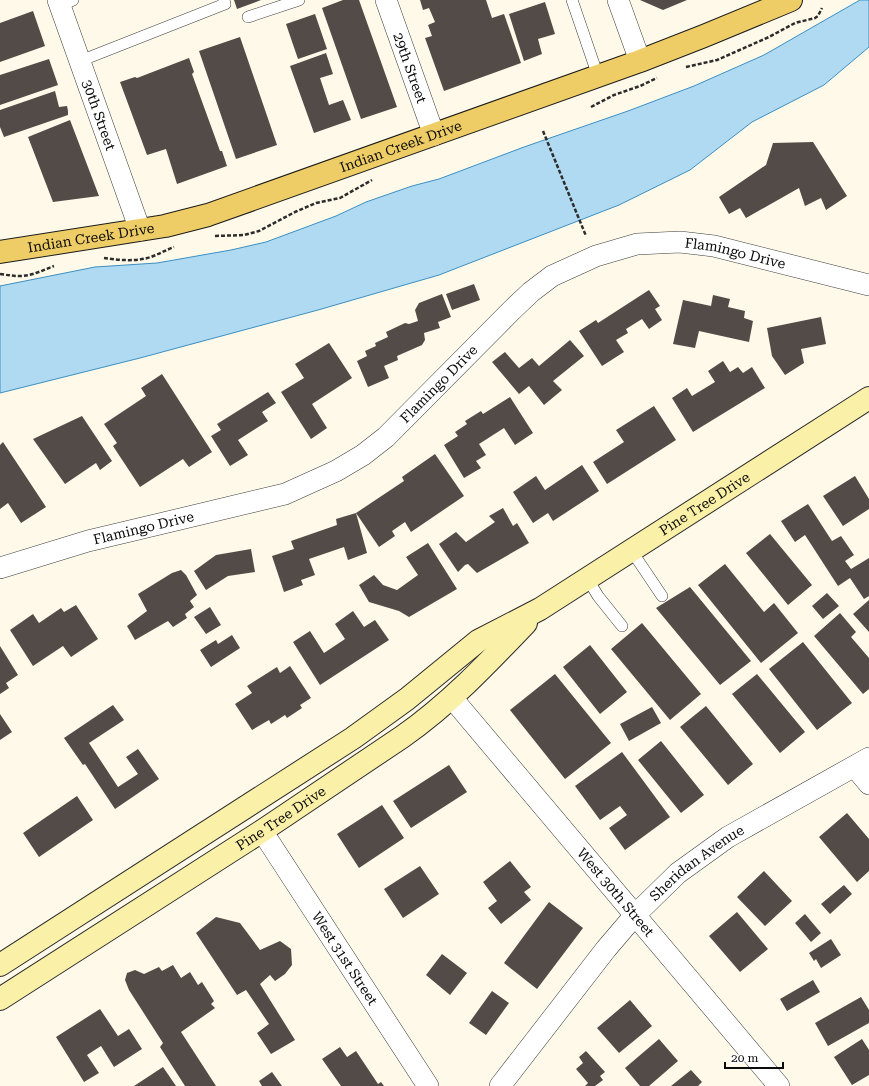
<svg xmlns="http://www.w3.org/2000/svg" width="869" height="1086" font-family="'Roboto Serif',serif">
  <rect width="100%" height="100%" fill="#fef9e8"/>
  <path fill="#b0daf1" stroke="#3c8fc3" d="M860,0H869V47L824,85L752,122L690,170L619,205L439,275L318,310L140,358L0,393V286L95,267L157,263L231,250L266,242L336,216L366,202L412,186L439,179L524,147L628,111L694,86L764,55Z"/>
  <path fill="#524b47" d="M234,0H261L237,9Z
    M343,0H359L397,107L361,119L322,8Z
    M420,0H486L492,18L504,14L521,63L444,91L425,38L432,36L428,25L435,22L429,8L423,10Z
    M640,0H687L663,10Z
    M545,2L555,34L538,39L542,54L524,61L509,14Z
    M33,11L45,46L0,62V23Z
    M315,14L327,49L298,59L286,24Z
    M240,37L277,145L236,159L199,51Z
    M326,53L333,74L320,78L329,105L343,100L351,120L314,133L290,66Z
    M189,58L194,72L192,74L220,151H222L227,166L177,184L166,149L147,155L120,82L135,77L137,78Z
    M49,59L58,85L0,105V75Z
    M55,91L59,107L67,106L68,111V115L4,137L0,127V110Z
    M70,120L99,196L53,202L28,137Z
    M813,142L847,196L826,210L821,198L805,206L799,188L746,218L740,208L729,214L719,197L766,165L773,143Z
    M474,284L480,300L452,310L446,294Z
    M649,290L660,306L655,309L662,320L649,329L642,319L626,329L628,333L616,340L624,352L602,366L579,331L596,320L598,323Z
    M442,294L451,317L438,322L440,328L424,333L425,340L422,345L397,356L398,360L384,366L389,378L368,387L357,361L367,356L365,351L376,346L375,343L388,337L386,332L405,323L409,324L418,321L415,310L419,303Z
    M713,295L730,299L728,307L745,311L744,318L753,321L749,342L699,331L695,348L673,344L683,300L711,306Z
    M821,317L826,344L801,349L804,363L785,375L772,356L767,328Z
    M570,340L584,356L553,381L562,390L544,405L529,386L519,394L492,362L505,352L519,368L532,358L539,366Z
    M329,343L352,378L312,404L327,428L311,439L281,392L304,378L295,364Z
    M723,361L730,372L738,367L743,373L752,367L765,388L693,432L672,398L687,388L692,396L715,382L708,371Z
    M162,374L212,452L189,467L183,459L140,487L113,446L117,443L104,424L146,396L141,388Z
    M268,392L276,403L262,412L268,421L238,440L248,455L230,466L211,436L221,430L217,424Z
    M510,397L533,433L515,445L504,428L479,444L486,455L476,461L481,468L464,478L444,445L458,436L455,432L467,424L465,421L481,411L483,414Z
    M654,406L676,440L607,484L593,462L624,442L616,430Z
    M82,416L112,461L100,470L96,463L65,484L33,439Z
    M3,442L46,507L21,523L8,503L0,509V445Z
    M435,454L464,496L411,532L405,522L392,531L395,536L379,547L356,513L367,553L348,560L344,547L309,559L315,575L301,580L303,585L284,592L272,556L294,549L291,541L337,525L336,519L356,513L404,481L402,477Z
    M582,465L599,491L553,521L548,513L533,523L513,492L536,476L545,490Z
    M855,476L869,499V509L843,526L823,496Z
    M808,504L832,541L841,536L854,555L845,561L851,569L869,558V596L864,599L850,578L838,586L805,535L795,542L781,521Z
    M503,508L513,526L517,523L529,543L477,573L468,564L465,565L458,572L439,544L456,532L466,542L495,522L489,516Z
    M770,534L812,585L788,605L746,553Z
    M428,543L457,589L409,617L399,611L369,602L359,585L374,575L383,585L397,590L418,575L406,557Z
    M251,549L255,572L228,576L206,590L194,571L216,555Z
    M725,564L764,612L774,603L798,633L761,663L698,585Z
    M181,570L186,575L197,595L190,601L194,607L185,614L187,618L173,627L168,621L135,640L127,626L147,611L138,594L172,573Z
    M690,587L751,661L720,685L656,608Z
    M827,593L839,606L823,619L812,606Z
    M869,600V632L853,614Z
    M76,605L98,639L71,657L63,646L33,666L10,630L33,614L39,623L61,608L64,612Z
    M210,607L221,625L206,634L194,617Z
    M353,611L364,627L375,620L389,640L320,685L293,642L310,631L324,653L345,639L335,624Z
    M840,613L856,632L851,637L869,658V689L863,694L814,636Z
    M642,623L701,694L670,720L611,649Z
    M232,635L240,648L211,667L200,650L216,640L218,644Z
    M803,642L852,703L817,730L769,669Z
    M590,645L627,692L600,714L563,667Z
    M0,646L18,675L6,683L9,688L0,694Z
    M290,666L311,698L300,705L302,708L287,718L285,715L271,724L269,720L252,730L235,704L252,693L247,686L277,667L280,673Z
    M555,674L611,743L565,779L510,710Z
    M757,674L805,732L780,753L732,694Z
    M113,705L124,720L89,743L118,787L138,774L126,757L138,749L159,779L115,809L85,764L83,765L64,738Z
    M706,706L753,764L728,785L680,727Z
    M652,707L661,723L629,741L620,724Z
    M0,714L12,732L0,740Z
    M661,741L704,795L681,813L638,760Z
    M622,752L670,817L625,850L609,828L627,815L620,806L600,820L575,786Z
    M449,765L467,792L411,828L393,801Z
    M77,796L93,820L39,857L23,833Z
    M382,805L404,838L359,868L337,834Z
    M847,813L869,839V871L857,882L819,837Z
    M510,861L531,887L524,892L531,900L501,924L488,908L497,901L483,882Z
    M420,866L439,894L403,918L384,889Z
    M764,871L792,901L765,926L737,897Z
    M844,885L852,894L830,914L821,904Z
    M549,902L583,928L537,989L504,963Z
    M737,912L768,949L740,972L709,936Z
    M805,914L821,933L811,942L795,923Z
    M216,917L240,923L260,950L280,941L291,949L292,965L285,974L275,981L270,975L260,984L295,1040L271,1054L257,1033L269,1024L246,990L237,995L196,933Z
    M831,939L841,955L821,968L816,959L814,961L809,953Z
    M442,954L467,973L450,995L426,975Z
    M173,965L181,978L190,972L198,985L202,982L214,1001L211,1004L215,1008L181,1032L216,1086H185L160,1047L163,1043L129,990L125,980L127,973L135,970L144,974L159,967L162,971Z
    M813,980L820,992L787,1011L780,999Z
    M492,991L509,1003L486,1035L469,1023Z
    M861,997L869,1010V1023L828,1046L815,1023Z
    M630,1000L652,1026L619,1053L597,1028Z
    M100,1009L118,1036L129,1029L142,1049L114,1067L101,1046L87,1055L99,1073L84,1082L56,1037Z
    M659,1039L678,1061L649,1086H640L625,1068Z
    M862,1039L869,1050V1075L852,1085L834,1057Z
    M340,1047L347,1057L356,1051L378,1084L381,1082L384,1086H341L322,1059Z
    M586,1051L605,1072L600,1076L603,1080L595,1086H585L588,1083L576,1069L583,1063L579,1057Z
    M163,1067L176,1086H134Z
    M691,1070L702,1082L698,1086H671Z
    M272,1072L282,1086H262L259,1081Z"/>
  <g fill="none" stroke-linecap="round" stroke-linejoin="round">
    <g stroke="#3d3d3d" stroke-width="12">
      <path id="service" d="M572,0L598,76
        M60,6L73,0
        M248,17L299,0
        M80,61L225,4L224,0
        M631,550L662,596
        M587,578L598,596L622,626"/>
    </g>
    <g stroke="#3d3d3d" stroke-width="22">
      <g id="minor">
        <path id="s1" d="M58,0L140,230"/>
        <path id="s2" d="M386,0L434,135"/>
        <path d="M618,0L640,61"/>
        <path id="s3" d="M0,568L88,541L285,494L336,471L363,455L386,437L513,309L531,292L552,276L596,256L637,244L680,242L714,246L869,285"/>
        <path id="s4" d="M452,698L779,1086"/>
        <path d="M855,767L869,784"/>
        <path id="s5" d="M262,831L428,1086"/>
        <path id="s6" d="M500,1086L606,949L635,915L678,873L728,837L869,758"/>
      </g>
    </g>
    <g stroke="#2c2c2c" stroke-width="24">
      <g id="secondary">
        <path id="s7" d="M0,965L353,738L407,699L478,641L540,609L869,398"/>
        <path id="s8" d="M0,999L262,831L402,737C449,704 487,664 526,623"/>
      </g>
    </g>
    <g stroke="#1b1b1b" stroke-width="24">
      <g id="primary">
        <path id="s9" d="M0,252L165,226L208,215L640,61L704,36L791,0"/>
      </g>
    </g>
    <path stroke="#2c2c2c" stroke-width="2.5" stroke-dasharray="4 2" stroke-linecap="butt" d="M686,67L717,60L769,37L795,23L815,18L818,16L822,8
      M591,107L614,95L640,86L657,78
      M543,131L586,236
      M215,236L244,235L259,231L295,212L316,203L340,198L372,180
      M104,258C119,260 135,262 151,257C159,254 166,250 174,247
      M0,274C7,275 13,276 20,276C32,276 43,270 54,266"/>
    <use href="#service" stroke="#fff" stroke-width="11"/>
    <use href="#minor" stroke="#fff" stroke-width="21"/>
    <use href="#secondary" stroke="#faf0a7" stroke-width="22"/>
    <use href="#primary" stroke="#efcd66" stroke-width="22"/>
  </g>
  <g text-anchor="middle" stroke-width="4" stroke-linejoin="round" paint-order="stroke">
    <g font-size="14" fill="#0a0a0a" stroke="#fff">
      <text dy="5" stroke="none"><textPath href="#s2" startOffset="72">29th Street</textPath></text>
      <text dy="5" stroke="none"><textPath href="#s1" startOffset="122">30th Street</textPath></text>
      <text dy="5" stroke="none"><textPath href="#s9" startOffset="416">Indian Creek Drive</textPath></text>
      <text dy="5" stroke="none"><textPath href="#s9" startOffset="92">Indian Creek Drive</textPath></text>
      <text dy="5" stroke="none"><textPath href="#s3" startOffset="833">Flamingo Drive</textPath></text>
      <text dy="5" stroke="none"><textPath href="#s3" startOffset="486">Flamingo Drive</textPath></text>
      <text dy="5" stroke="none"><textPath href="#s7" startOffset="843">Pine Tree Drive</textPath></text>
      <text dy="5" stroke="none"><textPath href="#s3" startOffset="149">Flamingo Drive</textPath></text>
      <text dy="5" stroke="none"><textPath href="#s8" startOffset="334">Pine Tree Drive</textPath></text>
      <text dy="5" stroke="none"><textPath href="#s6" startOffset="299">Sheridan Avenue</textPath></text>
      <text dy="5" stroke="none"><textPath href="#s4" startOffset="254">West 30th Street</textPath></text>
      <text dy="5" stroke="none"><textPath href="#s5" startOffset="152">West 31st Street</textPath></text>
    </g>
  </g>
  <path d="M725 1062v6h58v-6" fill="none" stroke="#0a0a0a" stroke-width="2"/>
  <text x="731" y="1062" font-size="12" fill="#0a0a0a" stroke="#ffffff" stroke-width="3" paint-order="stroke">20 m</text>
</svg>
